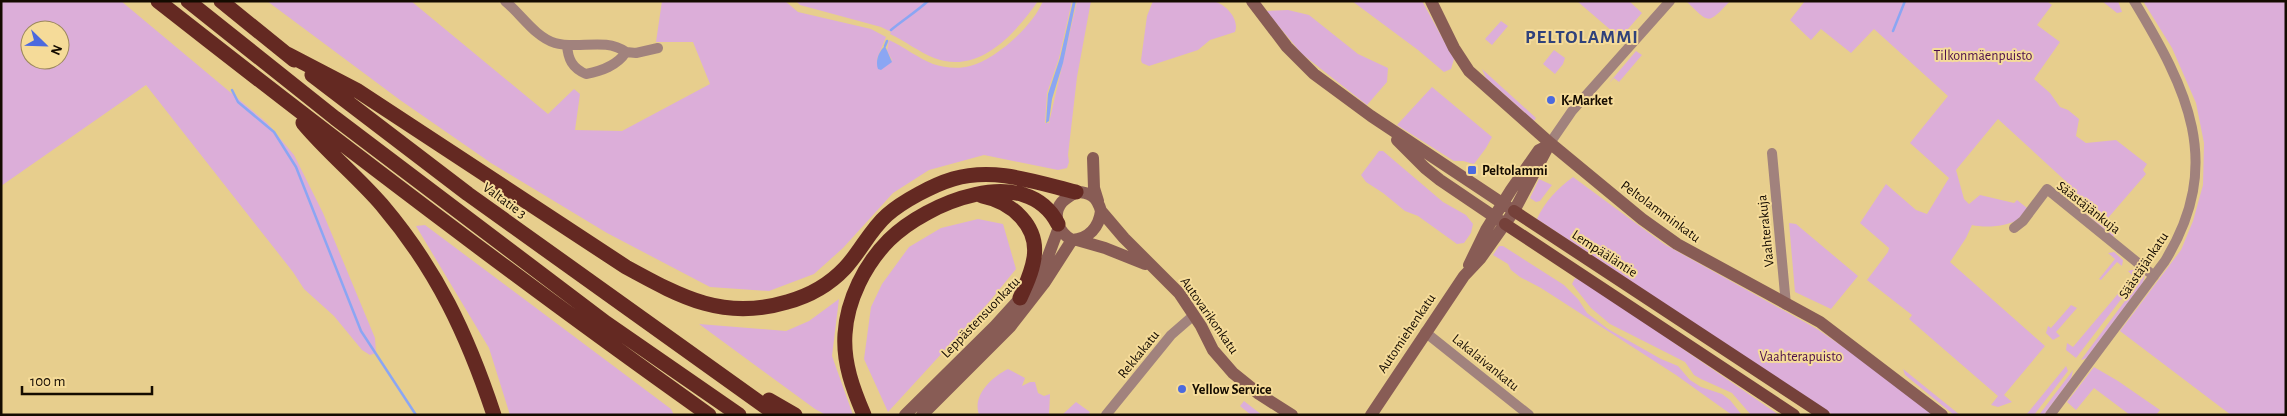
<svg xmlns="http://www.w3.org/2000/svg" width="2287" height="416" font-family="'Alegreya Sans',sans-serif">
  <rect width="100%" height="100%" fill="#e7ce8d"/>
  <path fill="#dcaed9" fill-rule="evenodd" d="M1,1H121L267,123L294,155L323,213L375,338L376,353L370,355L362,350L334,316L304,289L293,272L146,85L1,186ZM30,30H60V60H30Z
    M267,1H411L548,114L574,89L580,94L575,130L622,131L710,84L693,42H656L662,1H785L798,12L871,29L886,37L877,59L884,67L892,60L887,51L889,40C904,47 918,58 933,64C944,68 960,69 970,66C996,59 1033,26 1043,1H1072L1059,58L1047,93L1045,123H1049L1077,1H1091L1077,77L1068,155L1069,162L1067,168L1058,170L984,155L929,170L893,193L843,248L814,274L769,291L710,287L607,233L491,163L400,100Z
    M796,1H1038C1015,34 979,75 934,58C919,52 905,41 890,34L891,32L881,27L800,5Z
    M1153,1C1172,1 1194,0 1212,1C1225,3 1240,19 1235,32L1210,40L1198,50L1149,66L1142,63L1141,60L1147,16Z
    M1352,1H1422L1454,59L1451,69L1444,72L1418,50Z
    M1577,1H1629L1642,13L1620,38Z
    M1686,1H1730C1707,26 1709,23 1686,1Z
    M1805,1H2047L2052,5L2037,25L2060,42L2034,79L2050,93L2060,107L2068,110L2079,119L2076,136L2086,143L2116,140L2147,164L2143,170L2146,174L2108,218L2119,228L2113,237L2067,197L2068,190L2071,186L1998,119L1956,170L1964,199L1969,204L1980,195L2014,203L2017,200L2027,208C2025,211 2022,216 2020,218C2009,227 1984,228 1972,225L1966,238L1950,262L2045,346L2004,395L2012,402L1998,407L1991,405L1998,396L1909,319L1912,315L1867,280L1888,252L1889,248L1860,223L1886,184L1916,210L1927,214L1949,178L1910,143L1948,96L1874,29L1851,53L1821,29L1811,40L1790,20Z
    M2102,1H2118L2122,12L2117,13Z
    M2143,1H2286V415H2231L2120,331L2181,250L2193,221L2203,185L2204,143L2196,103L2172,48Z
    M1288,10L1309,15L1358,54L1388,68L1387,82L1367,105L1302,54L1266,11Z
    M1501,21L1508,26L1492,45L1485,39Z
    M1554,50L1565,58L1563,64L1555,74L1543,64Z
    M1636,51L1642,55L1619,82L1614,78L1609,83Z
    M1482,69L1536,118L1534,121L1486,78Z
    M1432,87L1492,137L1486,148L1474,164L1463,161H1454L1397,125Z
    M1379,151H1383L1443,202L1466,215L1473,224L1471,233L1464,243L1457,244L1418,216L1405,211L1383,193L1366,182L1361,175Z
    M1573,177L1664,244L1817,329L1883,374L1933,415H1833L1537,219C1545,201 1558,188 1573,177Z
    M1539,179L1552,185L1540,201L1536,202L1530,198Z
    M978,219L1003,224L1016,269L989,302L888,412L864,359L871,307L882,284L909,247L941,228Z
    M1789,223L1796,224L1858,276L1831,309L1795,292Z
    M425,225L671,409L674,415H510L489,348L416,226Z
    M1499,246H1503L1564,285L1578,299L1587,313L1608,329L1661,359L1678,366L1690,380L1701,387L1722,394L1730,400L1742,415H1732L1676,375L1541,288L1520,277L1511,270L1508,264L1493,255Z
    M2114,252L2123,260L2122,266L2117,262L2101,280L2099,279L2115,259L2108,253Z
    M2136,269L2142,272L2076,358L2066,350L2067,343L2073,347L2133,276L2128,271Z
    M2145,274L2143,283L2087,358L2081,360Z
    M1575,278L1593,287L1779,415H1751L1732,393L1701,379L1694,375L1685,362L1610,324L1591,308L1572,284Z
    M839,299L832,356L853,415H826L815,409L699,324L786,331L809,321Z
    M2071,305L2077,308L2056,332L2060,336L2053,340L2046,333L2048,326L2051,328Z
    M2066,366L2068,371L2034,415H2026Z
    M2094,367L2118,381L2160,410L2156,415H2130L2094,388L2076,410L2067,402Z
    M1008,369L1025,378L1022,386L1030,382H1035L1038,393L1044,396L1050,394L1049,415H979C972,395 992,377 1008,369Z
    M1903,369L1960,415H1954L1905,375Z
    M2073,370L2071,379L2044,415H2039Z
    M1244,401L1262,415H1251L1240,406Z
    M1076,402L1090,412L1088,415H1062Z"/>
  <path fill="#8ba6f3" d="M1073,1H1076L1063,63L1052,99L1049,121L1046,123L1048,94L1060,58Z
    M885,46L892,62L881,70L878,69C875,61 879,51 885,46Z"/>
  <g fill="none" stroke-linecap="round" stroke-linejoin="round">
    <path stroke="#8ba6f3" stroke-width="2.5" d="M891,30C903,20 916,12 928,1
      M1893,31L1905,1
      M885,46L887,41
      M232,90L238,102L274,132L296,167L361,331L416,415"/>
    <path stroke="#a1827d" stroke-width="10" d="M505,1C521,14 535,37 555,43C579,50 604,37 626,52C617,66 601,71 586,74C572,68 568,59 567,45
      M626,52L636,53L658,48
      M1550,143L1572,111L1670,1
      M1772,153L1786,305
      M2014,228L2023,221L2047,189L2154,276
      M1425,332L1529,415
      M1106,415L1171,335L1194,315
      M2050,415L2165,261C2225,163 2187,89 2134,1"/>
    <path stroke="#885c55" stroke-width="12" d="M1252,1L1287,47L1314,74L1371,116L1514,211
      M1431,1L1454,48L1469,71L1550,143L1642,219L1677,244L1820,322L1942,415
      M1397,140L1425,168L1440,180L1505,224
      M1093,158L1094,188L1098,201
      M1076,192C1091,192 1097,197 1101,211C1099,227 1089,239 1072,240C1059,233 1051,215 1062,202C1066,198 1071,195 1076,192Z
      M1101,211L1124,238L1179,293L1201,326L1213,350L1233,373L1259,394L1292,415
      M1077,240L1105,248L1145,264
      M1469,265L1486,230L1511,190L1539,150L1549,145
      M905,415L995,326L1034,283L1046,262L1059,227
      M922,415L1010,327L1045,282L1072,240
      M1371,415L1464,276L1480,259L1514,211L1550,143"/>
    <path stroke="#75413a" stroke-width="12" d="M1514,211L1824,415
      M1505,224L1794,415"/>
    <path stroke="#642922" stroke-width="15" d="M158,1C339,143 521,282 709,415
      M188,1L335,118L606,323L739,415
      M221,1L294,60
      M287,54L358,91L626,267C681,297 723,321 787,302C809,296 829,285 845,268C860,252 870,230 887,215C903,201 933,185 953,179C995,167 1035,182 1076,192
      M312,75L468,194L777,415
      M303,123C327,152 357,176 382,205C437,270 467,334 494,415
      M982,196C1012,202 1039,226 1034,258C1032,272 1026,285 1020,298
      M769,400L795,415
      M864,415C853,389 843,363 845,334C847,300 865,264 889,240C926,203 1026,161 1058,224"/>
  </g>
  <g fill="#4b6ade" stroke="#f5db99" stroke-width="2">
    <circle cx="1551" cy="100" r="5"/>
    <rect x="1467" y="165" width="10" height="10" rx="2.5"/>
    <circle cx="1182" cy="389" r="5"/>
  </g>
  <g text-anchor="middle" stroke-width="4" stroke-linejoin="round" paint-order="stroke">
    <g font-size="14" fill="#4c0f4b" stroke="#f5db99">
      <text x="1983" y="60">Tilkonmäenpuisto</text>
      <text x="1801" y="361">Vaahterapuisto</text>
    </g>
    <g font-size="14" font-weight="bold" fill="#140b00" stroke="#f5db99" text-anchor="start">
      <text x="1561" y="105">K-Market</text>
      <text x="1482" y="175">Peltolammi</text>
      <text x="1192" y="394">Yellow Service</text>
    </g>
    <g font-size="14" fill="#140b00" stroke="#f5db99">
      <text transform="translate(505 200) rotate(36)" y="5">Valtatie 3</text>
      <text transform="translate(2089 207) rotate(38)" y="5">Säästäjänkuja</text>
      <text transform="translate(1661 211) rotate(36)" y="5">Peltolamminkatu</text>
      <text transform="translate(1765 231) rotate(-96)" y="5">Vaahterakuja</text>
      <text transform="translate(1605 253) rotate(33)" y="5">Lempääläntie</text>
      <text transform="translate(2143 265) rotate(-56)" y="5">Säästäjänkatu</text>
      <text transform="translate(1210 315) rotate(55)" y="5">Autovarikonkatu</text>
      <text transform="translate(980 317) rotate(-46)" y="5">Leppästensuonkatu</text>
      <text transform="translate(1406 333) rotate(-56)" y="5">Automiehenkatu</text>
      <text transform="translate(1138 354) rotate(-51)" y="5">Rekkakatu</text>
      <text transform="translate(1486 362) rotate(39)" y="5">Lakalaivankatu</text>
    </g>
    <g font-size="19" font-weight="bold" letter-spacing="1" fill="#30427b" stroke="#f5db99">
      <text x="1582" y="43">PELTOLAMMI</text>
    </g>
  </g>
  <rect width="2287" height="416" fill="none" stroke="#140b00" stroke-width="5"/>
  <g transform="translate(45 45) rotate(113)"><circle r="24" fill="#f5db99" stroke="#9b885c"/>
  <path d="M0-4L9 19L0 12L-9 19Z" fill="#4b6ade"/>
  <text y="-8" font-size="14" font-weight="bold" text-anchor="middle" fill="#140b00">N</text>
  </g>
  <path d="M22 386v8h130v-8" fill="none" stroke="#140b00" stroke-width="2.5"/>
  <text x="30" y="386" font-size="15" fill="#140b00" stroke="#f5db99" stroke-width="4" paint-order="stroke">100 m</text>
</svg>
